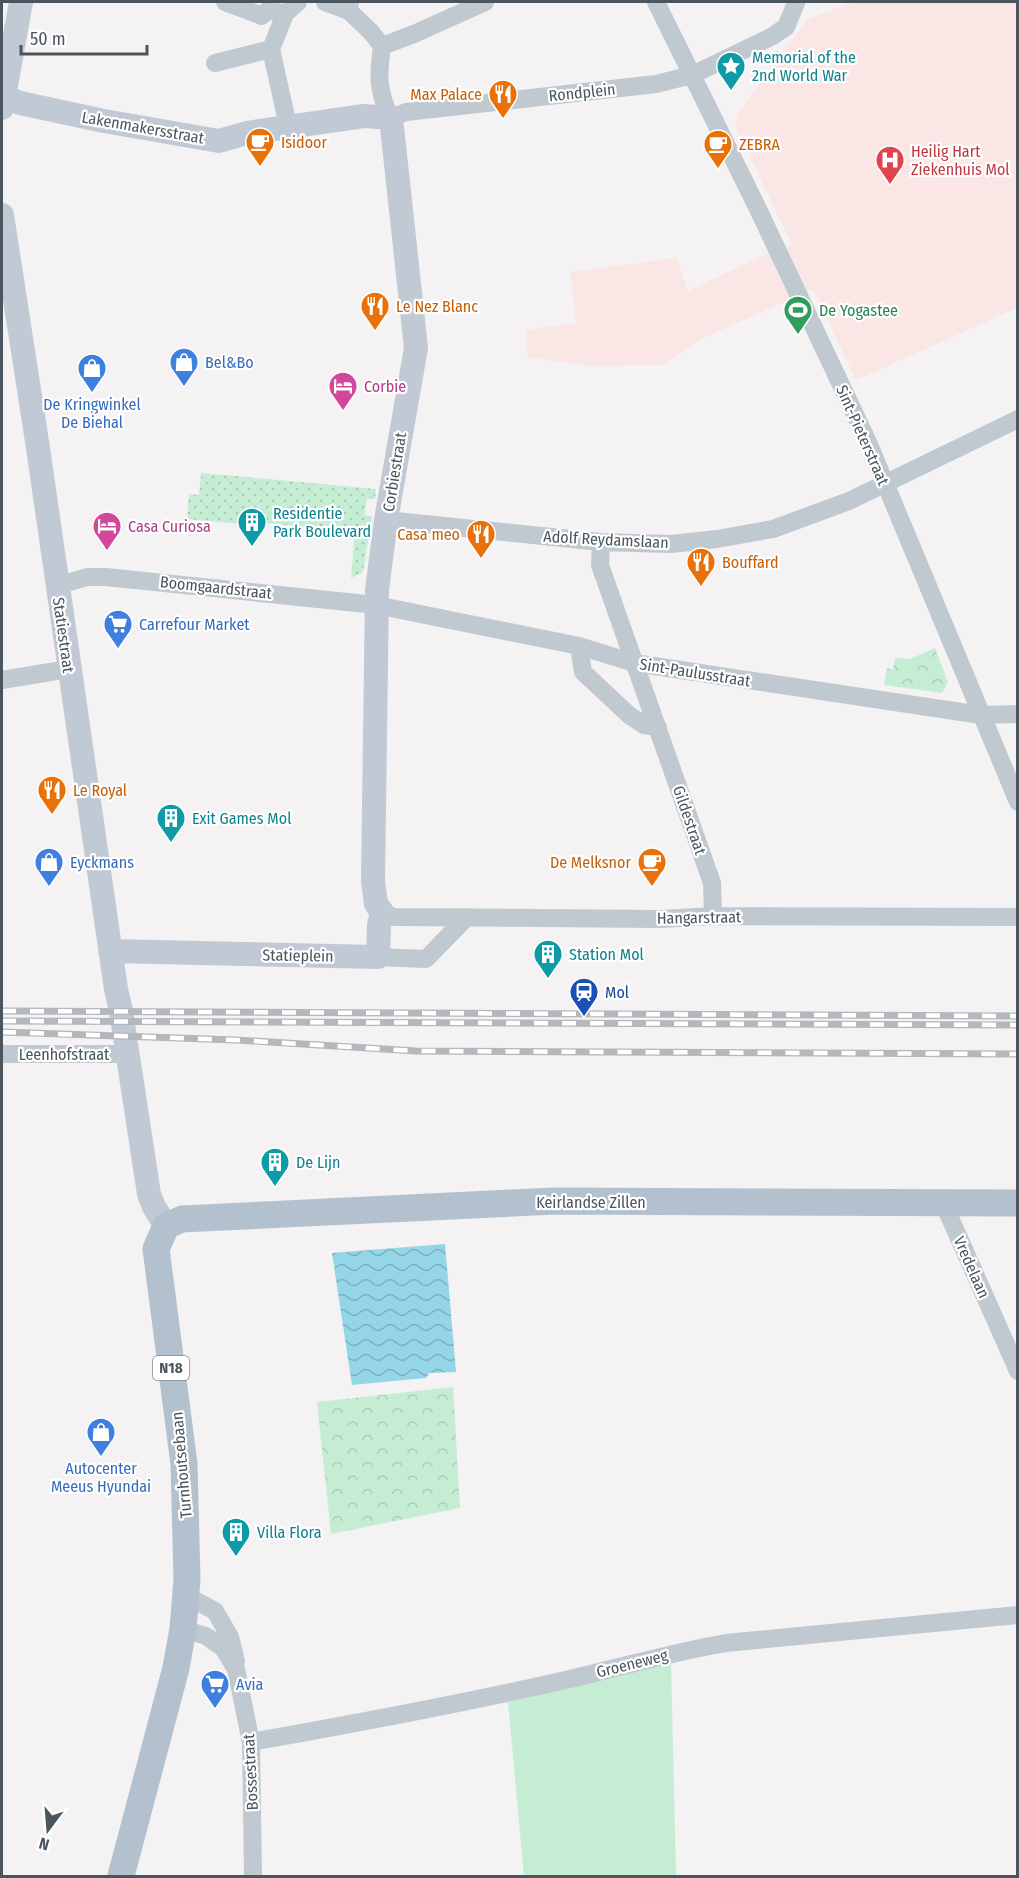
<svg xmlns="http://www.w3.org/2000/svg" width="1019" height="1878" font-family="'Fira Sans Condensed',sans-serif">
  <defs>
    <pattern id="forest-crowns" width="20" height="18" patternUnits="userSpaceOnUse" patternTransform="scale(1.5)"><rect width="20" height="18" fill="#c4edd4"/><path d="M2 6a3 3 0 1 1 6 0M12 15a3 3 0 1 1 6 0" fill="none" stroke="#aacdb8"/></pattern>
    <pattern id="garden-dots" width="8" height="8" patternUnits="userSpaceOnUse" patternTransform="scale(1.5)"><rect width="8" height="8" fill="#c4edd4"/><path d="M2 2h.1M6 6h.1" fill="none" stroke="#aacdb8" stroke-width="1.8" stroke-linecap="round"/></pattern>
    <pattern id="water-waves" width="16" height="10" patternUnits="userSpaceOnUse" patternTransform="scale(1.5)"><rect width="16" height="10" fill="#94d6e7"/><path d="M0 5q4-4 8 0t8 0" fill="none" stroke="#7bb0be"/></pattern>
  </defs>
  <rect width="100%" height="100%" fill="#f4f2f2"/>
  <path fill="#fae7e5" d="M851,2H1017V308L856,380L813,289L699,340L664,365L589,366L528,357L525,330L576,323L570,272L676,258L688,291L762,256L792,245L735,125L736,120L738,113L807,20Z"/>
  <path fill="#c4edd4" d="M671,1662L676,1876H524L508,1702Z"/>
  <path fill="url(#forest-crowns)" d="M935,648L948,682L942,693L884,685L887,668L893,669L895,658L910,659Z
    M453,1387L460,1508L331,1534L317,1402Z"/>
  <path fill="url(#garden-dots)" d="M201,473L376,489L375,499H367L364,515L372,516L363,572L351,578L355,532L264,523L263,526L187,519L189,494L199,495Z"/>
  <path fill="url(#water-waves)" d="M445,1244L456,1372L429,1373L426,1378L352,1385L332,1253Z"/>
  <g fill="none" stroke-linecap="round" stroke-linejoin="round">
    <path stroke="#c0c9cf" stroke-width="18" d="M225,2L262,16L268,10L285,14L298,2
      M325,2L349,11
      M350,2L349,11L371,32L382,46C378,75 377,91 391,118L406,112L656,84L692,75L771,37L786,27L796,3
      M656,2L758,209L868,442L1018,802
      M382,46L414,34L485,2
      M271,49L288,126
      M215,63L271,49L285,14
      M386,520L601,542L671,544L717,539L773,529L849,501L1018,419
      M601,542L600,565L712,883L713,916
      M57,586L87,577H106L376,605L579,646L634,663L981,715L1018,714
      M579,646L583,672L629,715L644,725L658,727
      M2,680L68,669
      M382,912L394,917L661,919L713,916L1018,917
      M378,957L426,959L467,917
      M2,1054H127
      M943,1202L1018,1371
      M185,1595L215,1611L230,1637L236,1661
      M183,1629L206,1636L223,1648L236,1669L251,1742L253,1876
      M251,1742C358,1723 465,1703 570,1679C622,1667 673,1652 726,1643L1018,1615"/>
    <path stroke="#c1cad4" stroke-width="24" d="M2,96L20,103L104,121L219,141L247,133L364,116L391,118L416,348L386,520L377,590L373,881L376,904L382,912L379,925L378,957L110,951
      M2,108L21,2
      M2,215L38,448L116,989L121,1011L149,1194L154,1207L166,1226"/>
    <path stroke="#b3c1ce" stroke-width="27" d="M121,1876L176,1668L183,1629L187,1579L184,1464L156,1249L166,1226L182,1219L554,1201L1018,1203"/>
    <g stroke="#b4b7bb" stroke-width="7">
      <path id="rail" d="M2,1011L1018,1016
        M2,1021L1018,1025
        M2,1032L236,1040L416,1051L1018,1054"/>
    </g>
    <use href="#rail" stroke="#fff" stroke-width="4.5" stroke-dasharray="14" stroke-linecap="butt"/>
  </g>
  <defs>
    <g id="sight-pin" transform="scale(1.5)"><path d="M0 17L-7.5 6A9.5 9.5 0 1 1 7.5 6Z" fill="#0f9aa8" stroke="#fff"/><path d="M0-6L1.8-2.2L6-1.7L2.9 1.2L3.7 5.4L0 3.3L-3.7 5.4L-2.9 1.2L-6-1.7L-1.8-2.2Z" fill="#fff"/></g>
    <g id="restaurant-pin" transform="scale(1.5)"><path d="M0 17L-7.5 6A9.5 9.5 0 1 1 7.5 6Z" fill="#e8710a" stroke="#fff"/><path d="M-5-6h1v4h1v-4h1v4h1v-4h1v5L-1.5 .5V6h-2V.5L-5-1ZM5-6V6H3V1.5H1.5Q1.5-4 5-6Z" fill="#fff"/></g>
    <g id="cafe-pin" transform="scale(1.5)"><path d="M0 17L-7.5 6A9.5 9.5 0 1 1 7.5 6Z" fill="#e8710a" stroke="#fff"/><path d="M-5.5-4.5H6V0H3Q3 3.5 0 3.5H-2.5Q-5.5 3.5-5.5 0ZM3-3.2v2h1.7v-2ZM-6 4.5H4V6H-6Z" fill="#fff"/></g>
    <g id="hospital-pin" transform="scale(1.5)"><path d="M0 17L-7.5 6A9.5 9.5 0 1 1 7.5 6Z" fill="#e0444e" stroke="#fff"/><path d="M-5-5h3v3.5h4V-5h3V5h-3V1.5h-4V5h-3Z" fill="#fff"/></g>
    <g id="stadium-pin" transform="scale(1.5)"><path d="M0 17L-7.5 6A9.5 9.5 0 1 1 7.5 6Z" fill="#2e9e5b" stroke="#fff"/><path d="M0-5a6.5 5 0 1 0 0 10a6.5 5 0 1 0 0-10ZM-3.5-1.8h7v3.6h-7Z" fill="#fff"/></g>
    <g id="shop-pin" transform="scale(1.5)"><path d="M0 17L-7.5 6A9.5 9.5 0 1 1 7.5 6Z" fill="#3f7fe0" stroke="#fff"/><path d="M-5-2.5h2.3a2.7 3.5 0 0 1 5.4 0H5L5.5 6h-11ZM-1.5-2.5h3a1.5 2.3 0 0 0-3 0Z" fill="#fff"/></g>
    <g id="hotel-pin" transform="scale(1.5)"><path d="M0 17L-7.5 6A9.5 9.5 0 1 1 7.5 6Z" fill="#d1479c" stroke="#fff"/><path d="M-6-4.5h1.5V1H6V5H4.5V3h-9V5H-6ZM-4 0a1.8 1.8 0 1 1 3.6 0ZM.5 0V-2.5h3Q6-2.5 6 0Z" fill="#fff"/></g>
    <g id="building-pin" transform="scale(1.5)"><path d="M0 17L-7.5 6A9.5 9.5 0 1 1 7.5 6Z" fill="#0f9aa8" stroke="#fff"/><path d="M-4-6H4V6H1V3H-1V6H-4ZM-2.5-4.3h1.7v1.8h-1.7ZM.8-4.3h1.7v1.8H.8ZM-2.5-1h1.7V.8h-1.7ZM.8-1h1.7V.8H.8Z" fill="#fff"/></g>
    <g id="supermarket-pin" transform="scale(1.5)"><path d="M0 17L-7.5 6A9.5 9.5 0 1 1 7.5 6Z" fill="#3f7fe0" stroke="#fff"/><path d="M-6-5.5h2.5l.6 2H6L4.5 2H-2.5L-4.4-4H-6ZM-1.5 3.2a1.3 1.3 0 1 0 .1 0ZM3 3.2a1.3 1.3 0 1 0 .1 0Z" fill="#fff"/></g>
    <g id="station-pin" transform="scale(1.5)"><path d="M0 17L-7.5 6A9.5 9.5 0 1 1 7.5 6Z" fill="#1a4fb4" stroke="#fff"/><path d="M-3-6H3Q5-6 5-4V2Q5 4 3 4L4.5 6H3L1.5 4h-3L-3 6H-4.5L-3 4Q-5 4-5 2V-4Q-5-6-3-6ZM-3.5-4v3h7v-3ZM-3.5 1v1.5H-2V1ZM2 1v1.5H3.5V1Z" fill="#fff"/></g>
  </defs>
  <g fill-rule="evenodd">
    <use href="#sight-pin" x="731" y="66"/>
    <use href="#restaurant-pin" x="503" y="94"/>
    <use href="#cafe-pin" x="260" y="142"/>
    <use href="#cafe-pin" x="718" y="144"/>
    <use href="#hospital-pin" x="890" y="160"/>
    <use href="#restaurant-pin" x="375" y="306"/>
    <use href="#stadium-pin" x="798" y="310"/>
    <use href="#shop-pin" x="184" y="362"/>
    <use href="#shop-pin" x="92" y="368"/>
    <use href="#hotel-pin" x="343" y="386"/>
    <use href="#building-pin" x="252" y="522"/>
    <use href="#hotel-pin" x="107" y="526"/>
    <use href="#restaurant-pin" x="481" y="534"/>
    <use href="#restaurant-pin" x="701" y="562"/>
    <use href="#supermarket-pin" x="118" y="624"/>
    <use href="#restaurant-pin" x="52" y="790"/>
    <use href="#building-pin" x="171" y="818"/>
    <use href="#shop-pin" x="49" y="862"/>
    <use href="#cafe-pin" x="652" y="862"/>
    <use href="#building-pin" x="548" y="954"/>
    <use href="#station-pin" x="584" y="992"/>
    <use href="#building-pin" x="275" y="1162"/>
    <use href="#shop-pin" x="101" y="1432"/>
    <use href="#building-pin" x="236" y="1532"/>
    <use href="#supermarket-pin" x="215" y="1684"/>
  </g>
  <g text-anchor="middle" stroke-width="4.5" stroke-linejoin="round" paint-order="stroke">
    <rect fill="#fff" stroke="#80888e" stroke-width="1.5" x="153" y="1356" width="36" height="24" rx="4.5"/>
    <g font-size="15" font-weight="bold" fill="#4a555e">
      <text x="171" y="1373">N18</text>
    </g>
    <g font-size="16" fill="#0d838f" stroke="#fff" text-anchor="start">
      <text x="752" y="63">Memorial of the<tspan x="752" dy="18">2nd World War</tspan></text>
      <text x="273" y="519">Residentie<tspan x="273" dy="18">Park Boulevard</tspan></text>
      <text x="192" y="824">Exit Games Mol</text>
      <text x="569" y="960">Station Mol</text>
      <text x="296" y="1168">De Lijn</text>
      <text x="257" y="1538">Villa Flora</text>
    </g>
    <g font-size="16" fill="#4a555e" stroke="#fff">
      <text transform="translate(582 92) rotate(-6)" y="6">Rondplein</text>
      <text transform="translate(143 127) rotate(10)" y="6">Lakenmakersstraat</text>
      <text transform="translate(863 435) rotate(66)" y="6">Sint-Pieterstraat</text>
      <text transform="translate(394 472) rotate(-81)" y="6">Corbiestraat</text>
      <text transform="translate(606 539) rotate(3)" y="6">Adolf Reydamslaan</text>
      <text transform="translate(216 587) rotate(6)" y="6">Boomgaardstraat</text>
      <text transform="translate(64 635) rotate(82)" y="6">Statiestraat</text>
      <text transform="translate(695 672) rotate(9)" y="6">Sint-Paulusstraat</text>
      <text transform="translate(690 820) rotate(71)" y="6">Gildestraat</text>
      <text transform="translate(699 917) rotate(-1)" y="6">Hangarstraat</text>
      <text transform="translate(298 955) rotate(1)" y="6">Statieplein</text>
      <text x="64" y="1060">Leenhofstraat</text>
      <text x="591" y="1208">Keirlandse Zillen</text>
      <text transform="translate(972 1267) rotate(66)" y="6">Vredelaan</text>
      <text transform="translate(181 1465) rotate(-95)" y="6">Turnhoutsebaan</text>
      <text transform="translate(632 1663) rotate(-14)" y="6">Groeneweg</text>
      <text transform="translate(250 1772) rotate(-93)" y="6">Bossestraat</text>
    </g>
    <g font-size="16" fill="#c56008" stroke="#fff" text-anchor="start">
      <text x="482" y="100" text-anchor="end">Max Palace</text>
      <text x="281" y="148">Isidoor</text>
      <text x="739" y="150">ZEBRA</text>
      <text x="396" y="312">Le Nez Blanc</text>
      <text x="460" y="540" text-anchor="end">Casa meo</text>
      <text x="722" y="568">Bouffard</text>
      <text x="73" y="796">Le Royal</text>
      <text x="631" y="868" text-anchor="end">De Melksnor</text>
    </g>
    <g font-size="16" fill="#be3a42" stroke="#fff" text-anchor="start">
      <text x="911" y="157">Heilig Hart<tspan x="911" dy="18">Ziekenhuis Mol</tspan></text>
    </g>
    <g font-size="16" fill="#27864d" stroke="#fff" text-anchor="start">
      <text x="819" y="316">De Yogastee</text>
    </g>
    <g font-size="16" fill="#366cbe" stroke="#fff" text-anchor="start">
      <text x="205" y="368">Bel&amp;Bo</text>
      <text x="92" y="410" text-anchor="middle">De Kringwinkel<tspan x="92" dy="18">De Biehal</tspan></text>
      <text x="139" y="630">Carrefour Market</text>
      <text x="70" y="868">Eyckmans</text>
      <text x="101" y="1474" text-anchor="middle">Autocenter<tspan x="101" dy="18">Meeus Hyundai</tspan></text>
      <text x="236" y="1690">Avia</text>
    </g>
    <g font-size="16" fill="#b23c85" stroke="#fff" text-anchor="start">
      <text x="364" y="392">Corbie</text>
      <text x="128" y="532">Casa Curiosa</text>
    </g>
    <g font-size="16" fill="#164399" stroke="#fff" text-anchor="start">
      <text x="605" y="998">Mol</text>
    </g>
  </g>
  <rect width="1019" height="1878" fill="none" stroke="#4a555e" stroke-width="6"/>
  <g transform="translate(48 1830) rotate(196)" stroke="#ffffff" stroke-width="4.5" paint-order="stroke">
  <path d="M0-4.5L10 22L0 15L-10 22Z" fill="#4a555e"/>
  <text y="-9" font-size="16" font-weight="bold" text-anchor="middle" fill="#4a555e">N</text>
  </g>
  <path d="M21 45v9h126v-9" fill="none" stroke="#4a555e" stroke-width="3"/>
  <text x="30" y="45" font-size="18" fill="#4a555e" stroke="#ffffff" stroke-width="4.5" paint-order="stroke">50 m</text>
</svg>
